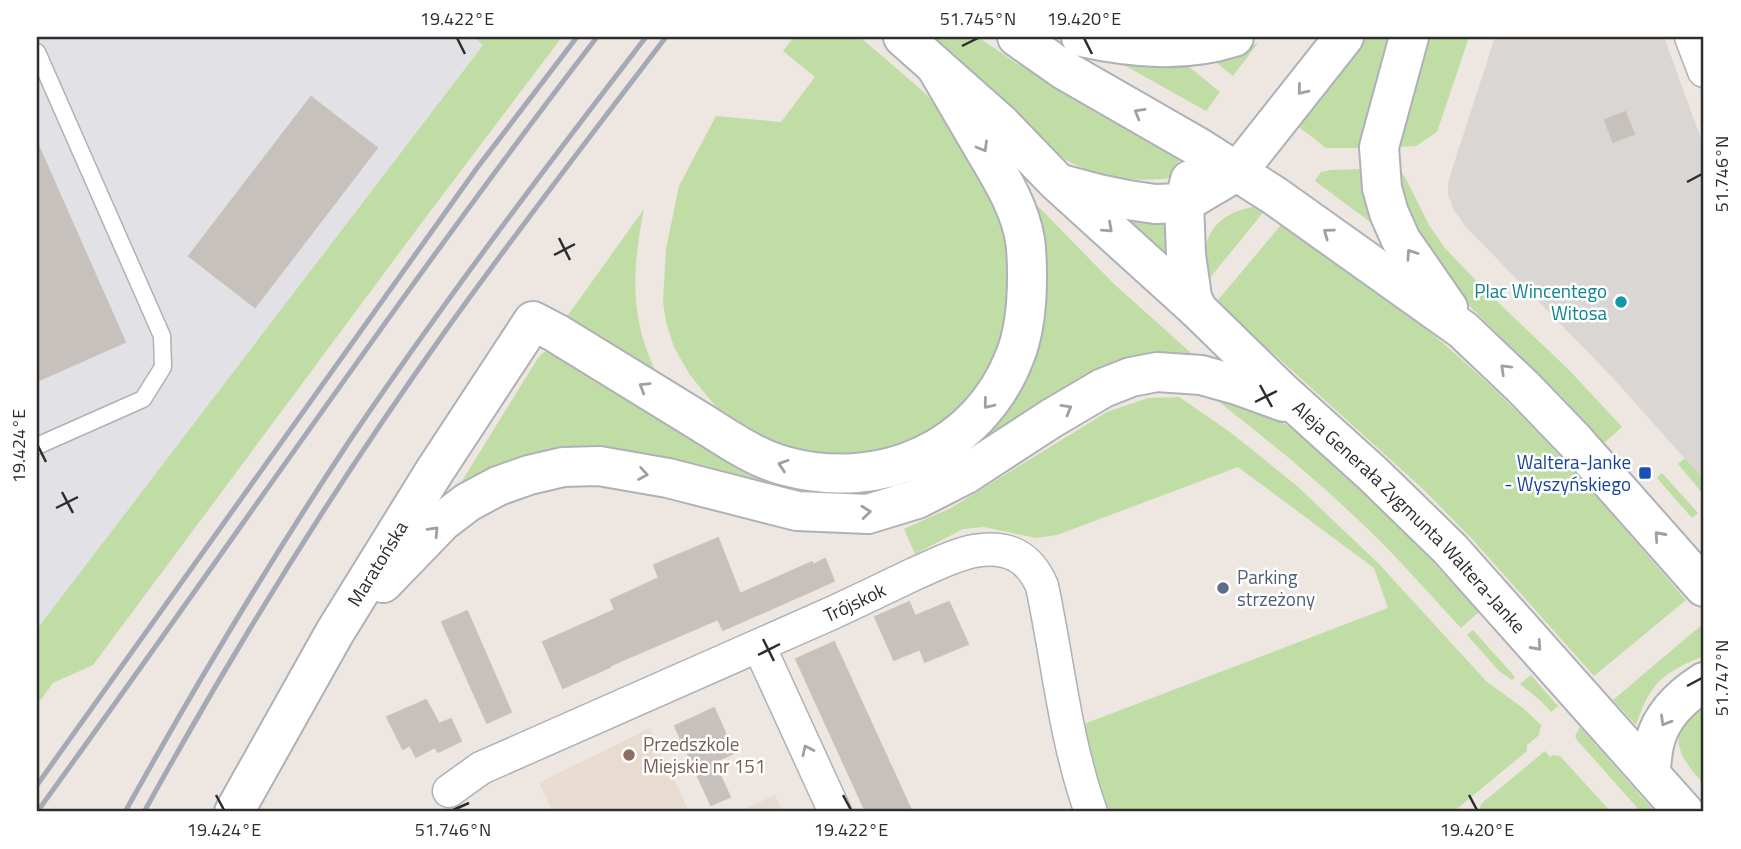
<svg xmlns="http://www.w3.org/2000/svg" width="1741" height="849" font-family="'Titillium Web',sans-serif">
  <rect width="100%" height="100%" fill="#ede6e1"/>
  <path fill="#e1e1e6" d="M37,37H474L483,44L37,629Z"/>
  <path fill="#e8dcd0" d="M650,728L689,812H553L539,783Z
    M775,795L783,812H738Z"/>
  <path fill="#bfdda4" d="M474,37H562L417,229L93,665L53,683L37,705V629L483,45Z
    M794,37H860L926,94L957,132L995,202L1001,224L1011,248L1014,302L989,378L932,435L855,460L772,447L722,414L690,375L674,347L666,322L663,302L666,249L679,186L716,116L781,122L815,77L783,51Z
    M934,37H978L1016,63L1182,153L1172,178C1128,183 1091,178 1054,152Z
    M1360,37H1393L1362,148H1326L1294,123Z
    M1424,37H1469L1437,132L1416,146L1393,147Z
    M1258,43L1233,76L1211,58L1238,51Z
    M1115,60L1182,61L1220,92L1206,111Z
    M1363,169L1373,224L1315,181L1321,172L1331,170Z
    M1400,171L1405,177L1429,225L1444,247L1484,289L1569,370L1622,427L1604,443L1558,393L1448,285L1403,223Z
    M1025,193L1114,284L1200,361L946,468L988,425Z
    M1253,207L1266,209L1209,279C1196,241 1215,213 1253,207Z
    M644,209C632,269 629,320 658,376L566,318Z
    M1112,211L1167,213L1166,234L1170,264Z
    M1286,219C1358,274 1430,328 1496,391C1564,456 1624,529 1686,600L1594,676L1473,540L1423,489L1233,317L1218,300Z
    M548,350L699,442L944,467L883,497L826,501L708,472L457,489L538,358L543,353Z
    M1208,393C1231,402 1257,408 1278,420C1305,436 1330,460 1352,481C1397,523 1438,567 1479,612L1461,628C1426,590 1391,550 1353,515C1307,471 1257,432 1208,393Z
    M1179,397L1230,432L1297,486L1379,564L1486,681L1524,709L1541,725L1539,735L1527,745V751L1453,812H1103L1084,724L1388,608L1374,568L1238,467L1057,535L1036,538L984,527L963,529L915,554L904,529L951,508L1107,412L1148,398Z
    M1704,442V495L1678,464Z
    M1662,473L1698,513L1692,518L1657,478Z
    M1704,623V656C1663,672 1650,683 1636,725L1613,700Z
    M1473,630L1515,677L1512,680L1499,671L1467,635Z
    M1531,675L1558,706L1551,712L1541,701L1520,684Z
    M1704,703V785C1691,769 1668,746 1684,724C1689,716 1698,709 1704,703Z
    M1580,727L1655,812H1641L1577,740L1575,736Z
    M1545,751L1550,757L1553,755L1560,756L1611,812H1479L1481,804Z"/>
  <path fill="#d9d6d4" d="M1495,37H1664L1704,147V480L1613,378L1465,226L1454,210L1448,195V182Z"/>
  <path fill="#c6c1bc" stroke="#c8c2bb" stroke-width="2" d="M311,97L377,148L255,307L189,256Z
    M1625,112L1634,134L1613,142L1605,120Z
    M37,143L125,342L37,381Z
    M718,538L740,594L812,562L813,565L825,559L834,581L723,630L718,619L609,666L610,667L563,688L543,642L615,610L611,600L659,578L654,565Z
    M909,602L915,616L949,602L968,644L925,662L920,649L894,660L875,617Z
    M467,611L511,712L487,723L442,622Z
    M834,642L912,812H866L796,659Z
    M426,700L439,724L451,719L461,741L438,752L435,747L416,757L410,745L403,749L387,717Z
    M714,708L734,753L714,762L730,797L711,805L675,726Z"/>
  <g fill="none" stroke-linecap="round" stroke-linejoin="round">
    <g stroke="#aeb1b7" stroke-width="19">
      <path id="lane" d="M37,52L162,336L163,367L143,399L37,446"/>
    </g>
    <g stroke="#aeb1b7" stroke-width="35">
      <g id="street">
        <path d="M1691,37L1704,71"/>
        <path d="M759,646L835,812"/>
        <path id="s1" d="M449,791L481,768C598,717 715,665 832,613C860,600 887,587 914,574C933,566 953,555 974,551C1007,545 1029,556 1042,586C1058,661 1065,740 1091,812"/>
      </g>
    </g>
    <g stroke="#aeb1b7" stroke-width="42">
      <g id="secondary">
        <path id="s2" d="M903,37L1001,124L1057,182L1197,309L1280,390L1373,474L1450,549L1684,812"/>
        <path d="M1017,37L1064,70L1198,147L1275,196L1463,330L1523,387L1574,440L1704,587"/>
        <path d="M1081,37C1132,48 1185,53 1234,37"/>
        <path d="M1409,37L1379,147L1382,188L1389,213L1401,240L1448,308"/>
        <path d="M1190,180L1184,203L1186,255L1192,297L1197,309"/>
        <path d="M1065,185L1099,194L1128,200L1155,204L1184,203L1238,171L1344,37"/>
        <path d="M383,583L443,521L468,502L498,486L529,475L563,467L599,466L668,478L797,511L868,514L917,499L966,474L1052,418L1103,388L1131,377L1157,372L1201,375L1237,385L1284,402"/>
        <path d="M1650,774C1652,763 1652,751 1655,741C1662,714 1682,696 1704,682"/>
        <path id="s3" d="M234,812L335,632L434,472L533,321L556,333C601,361 646,388 691,416C721,434 751,457 785,466C880,492 979,450 1015,356C1025,331 1027,304 1027,277C1027,265 1027,253 1025,240C1020,209 1003,181 987,154C970,125 953,96 936,67"/>
      </g>
    </g>
    <use href="#lane" stroke="#fff" stroke-width="16"/>
    <use href="#street" stroke="#fff" stroke-width="32"/>
    <use href="#secondary" stroke="#fff" stroke-width="38"/>
    <path stroke="#a4a9b5" stroke-width="5" d="M37,785L477,168L577,37
      M37,812C224,554 403,289 597,37
      M125,812C196,684 271,559 352,437C445,300 545,168 646,37
      M144,812C235,647 335,486 444,333C516,232 591,135 666,37"/>
  </g>
  <defs><path id="oneway-chevron" d="M-2-3.5L2.5 0L-2 3.5" fill="none" stroke-width="1.6" stroke-linecap="round" stroke-linejoin="round" transform="scale(1.75)"/></defs>
  <g stroke="#a0a0a0">
    <use href="#oneway-chevron" transform="translate(1302 90) rotate(129)"/>
    <use href="#oneway-chevron" transform="translate(1139 113) rotate(-150)"/>
    <use href="#oneway-chevron" transform="translate(983 147) rotate(60)"/>
    <use href="#oneway-chevron" transform="translate(1108 228) rotate(42)"/>
    <use href="#oneway-chevron" transform="translate(1328 233) rotate(-144)"/>
    <use href="#oneway-chevron" transform="translate(1411 254) rotate(-124)"/>
    <use href="#oneway-chevron" transform="translate(1505 369) rotate(-136)"/>
    <use href="#oneway-chevron" transform="translate(644 387) rotate(-148)"/>
    <use href="#oneway-chevron" transform="translate(988 404) rotate(129)"/>
    <use href="#oneway-chevron" transform="translate(1067 409) rotate(-30)"/>
    <use href="#oneway-chevron" transform="translate(783 465) rotate(-162)"/>
    <use href="#oneway-chevron" transform="translate(643 474) rotate(10)"/>
    <use href="#oneway-chevron" transform="translate(866 512) rotate(-6)"/>
    <use href="#oneway-chevron" transform="translate(434 531) rotate(-47)"/>
    <use href="#oneway-chevron" transform="translate(1659 536) rotate(-132)"/>
    <use href="#oneway-chevron" transform="translate(1537 646) rotate(48)"/>
    <use href="#oneway-chevron" transform="translate(1665 721) rotate(121)"/>
    <use href="#oneway-chevron" transform="translate(807 750) rotate(-115)"/>
  </g>
  <path fill="none" stroke="#2d2d2d" stroke-width="2.5" d="M457,38L465,54M1084,38L1092,54M962,46L978,38M1687,182L1702,174M559,238L570,260M554,255L575,244M1260,385L1272,407M1255,402L1277,391M38,446L46,462M62,492L73,513M56,508L78,497M763,639L774,661M758,655L780,644M1687,686L1702,678M216,795L224,810M843,795L851,810M1469,795L1477,810M453,810L469,803"/>
  <circle fill="#0f9aa8" stroke="#fff" stroke-width="2.5" cx="1621" cy="302" r="7"/>
  <rect fill="#1a4fb4" stroke="#fff" stroke-width="2.5" x="1638" y="466" width="14" height="14" rx="3.5"/>
  <circle fill="#5c6f8a" stroke="#fff" stroke-width="2.5" cx="1223" cy="588" r="7"/>
  <circle fill="#8d6e63" stroke="#fff" stroke-width="2.5" cx="629" cy="755" r="7"/>
  <g text-anchor="middle" stroke-width="5" stroke-linejoin="round" paint-order="stroke">
    <g font-size="19" fill="#0d838f" stroke="#fff" text-anchor="end">
      <text x="1607" y="298">Plac Wincentego<tspan x="1607" dy="22">Witosa</tspan></text>
    </g>
    <g font-size="19" fill="#164399" stroke="#fff" text-anchor="end">
      <text x="1631" y="469">Waltera-Janke<tspan x="1631" dy="22">- Wyszyńskiego</tspan></text>
    </g>
    <g font-size="19" fill="#2d2d2d" stroke="#fff">
      <text dy="7" stroke="none"><textPath href="#s2" startOffset="698">Aleja Generała Zygmunta Waltera-Janke</textPath></text>
      <text dy="7" stroke="none"><textPath href="#s3" startOffset="287">Maratońska</textPath></text>
      <text dy="7" stroke="none"><textPath href="#s1" startOffset="448">Trójskok</textPath></text>
    </g>
    <g font-size="19" fill="#4e5e75" stroke="#fff" text-anchor="start">
      <text x="1237" y="584">Parking<tspan x="1237" dy="22">strzeżony</tspan></text>
    </g>
    <g font-size="19" fill="#785e54" stroke="#fff" text-anchor="start">
      <text x="643" y="751">Przedszkole<tspan x="643" dy="22">Miejskie nr 151</tspan></text>
    </g>
  </g>
  <rect width="1741" height="849" fill="none" stroke="#ffffff" stroke-width="77"/>
  <rect x="38" y="38" width="1664" height="772" fill="none" stroke="#2d2d2d" stroke-width="2.5"/>
  <g font-size="18" text-anchor="middle" fill="#2d2d2d">
    <text x="457" y="25">19.422°E</text>
    <text x="978" y="25">51.745°N</text>
    <text x="1084" y="25">19.420°E</text>
    <text transform="translate(1722 174) rotate(-90)" y="6">51.746°N</text>
    <text transform="translate(19 446) rotate(-90)" y="6">19.424°E</text>
    <text transform="translate(1722 678) rotate(-90)" y="6">51.747°N</text>
    <text x="224" y="836">19.424°E</text>
    <text x="453" y="836">51.746°N</text>
    <text x="851" y="836">19.422°E</text>
    <text x="1477" y="836">19.420°E</text>
  </g>
</svg>
